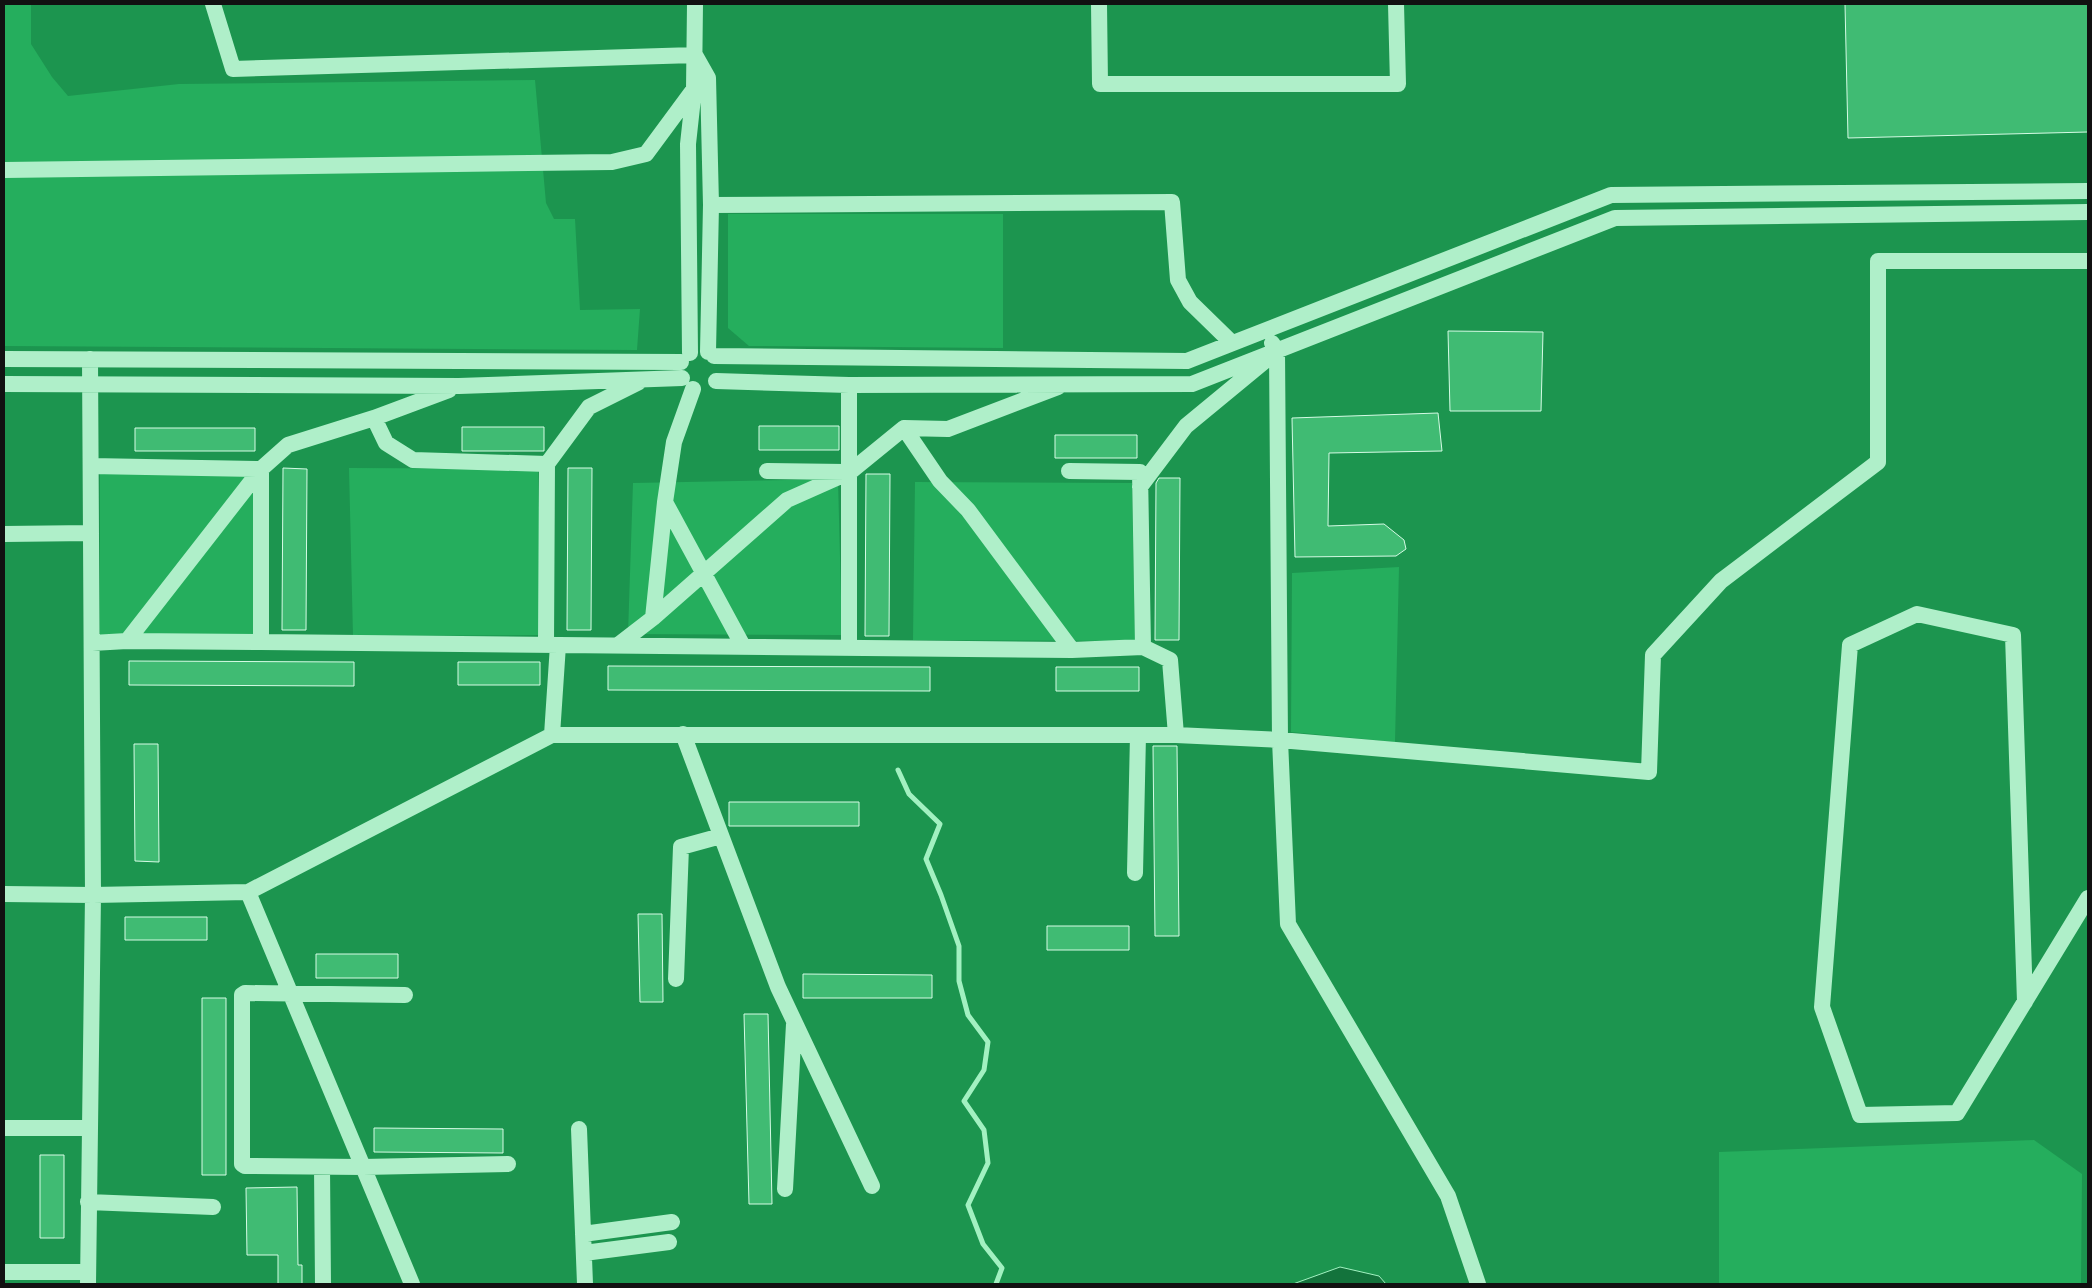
<svg xmlns="http://www.w3.org/2000/svg" width="2092" height="1288" font-family="'Alegreya Sans',sans-serif">
  <rect width="100%" height="100%" fill="#1c954f"/>
  <path fill="#25ae5d" d="M4,4H31V44L52,77L68,96L179,84L535,80L546,203L554,219H575L580,310L640,309L637,350L4,346Z
    M728,214H1003V348L749,346L728,328Z
    M349,468L538,469L542,635L353,636Z
    M100,473L255,475L259,635H100Z
    M838,479L842,635L628,634L633,483Z
    M915,482L1132,483L1135,641L913,640Z
    M1399,567L1395,742L1291,732L1292,573Z
    M2034,1140L2082,1174L2081,1284H1719V1152Z"/>
  <path fill="#13733c" stroke="#a2f1c1" d="M1340,1267L1379,1276L1386,1284H1293Z"/>
  <g fill="none" stroke-linecap="round" stroke-linejoin="round">
    <path stroke="#a2f1c1" stroke-width="5" d="M898,770L909,794L940,824L926,859L941,895L959,946V981L968,1015L988,1042L984,1070L964,1101L984,1130L988,1163L968,1205L983,1244L1002,1268L996,1284"/>
  </g>
  <path fill="#40bb73" stroke="#d5fbe5" d="M1845,4H2088V132L1848,138Z
    M1448,331L1543,332L1541,411H1450Z
    M1438,413L1442,451L1329,453L1328,526L1384,524L1404,540L1406,549L1396,556L1295,557L1292,418Z
    M759,426H839V450H759Z
    M462,427H544V451H462Z
    M135,428H255V451H135Z
    M1055,435H1137V458H1055Z
    M283,468L307,469L306,630H282Z
    M568,468H592L591,630H567Z
    M866,474H890L889,636H865Z
    M1159,478H1180L1179,640H1155L1156,483Z
    M129,661L354,662V686L129,685Z
    M458,662H540V685H458Z
    M608,666L930,667V691L608,690Z
    M1056,667H1139V691H1056Z
    M134,744H158L159,862L135,861Z
    M1153,746H1177L1179,936H1155Z
    M729,802H859V826H729Z
    M638,914H662L663,1002H640Z
    M125,917H207V940H125Z
    M1047,926H1129V950H1047Z
    M316,954H398V978H316Z
    M803,974L932,975V998H803Z
    M202,998H226V1175H202Z
    M744,1014H768L772,1204H749Z
    M374,1128L503,1129V1153L374,1152Z
    M40,1155H64V1238H40Z
    M297,1187L298,1265H302V1284H278V1255H247L246,1188Z"/>
  <g fill="none" stroke-linecap="round" stroke-linejoin="round">
    <path stroke="#afefc9" stroke-width="16" d="M213,4L233,69L695,55
      M1099,4L1100,84H1398L1396,4
      M695,55L708,78L711,205L708,352
      M4,170L612,162L646,154L694,89
      M711,205L1172,202L1178,280L1190,302L1232,343
      M1272,343L1277,351L1280,740L1288,924L1448,1196L1478,1284
      M690,353L688,144L694,89L695,4
      M714,356L1187,361L1611,195L2088,191
      M4,359L681,362
      M716,381L849,385L1192,384L1615,218L2088,212
      M4,384L459,386L682,378
      M374,418L386,443L413,460L547,464L546,645
      M904,428L940,481L968,510L1072,650
      M547,464L589,407L639,382
      M91,466L261,469V642
      M767,471L845,472
      M1069,471L1140,472L1143,647
      M1140,487L1186,426L1266,360
      M665,502L743,646
      M4,534L91,533
      M653,618L665,502L674,442L693,389
      M127,641L261,469L288,445L374,418L449,390
      M92,643L127,641L261,642L1072,650L1143,647L1170,660L1176,735
      M618,645L653,618L787,500L850,472L904,428L948,429L1058,387
      M849,648V385
      M683,734L778,987L872,1186
      M552,735L558,645
      M1135,873L1138,735
      M248,892L412,1284
      M4,894L93,895L248,892L552,735H1176L1280,740L1649,772L1653,655L1721,581L1878,462V261H2088
      M676,979L681,847L721,836
      M405,995L245,993L242,995V1164L245,1166L363,1167L508,1164
      M2025,1002L2013,635L1917,614L1850,645L1822,1007L1860,1115L1957,1113L2088,898
      M4,1128H89
      M579,1129L585,1284
      M322,1167L323,1284
      M785,1189L794,1024
      M88,1202L213,1207
      M583,1234L672,1222
      M584,1253L669,1242
      M4,1272H87
      M88,1284L93,895L90,359"/>
  </g>
  <rect width="2092" height="1288" fill="none" stroke="#111111" stroke-width="10"/>
</svg>
